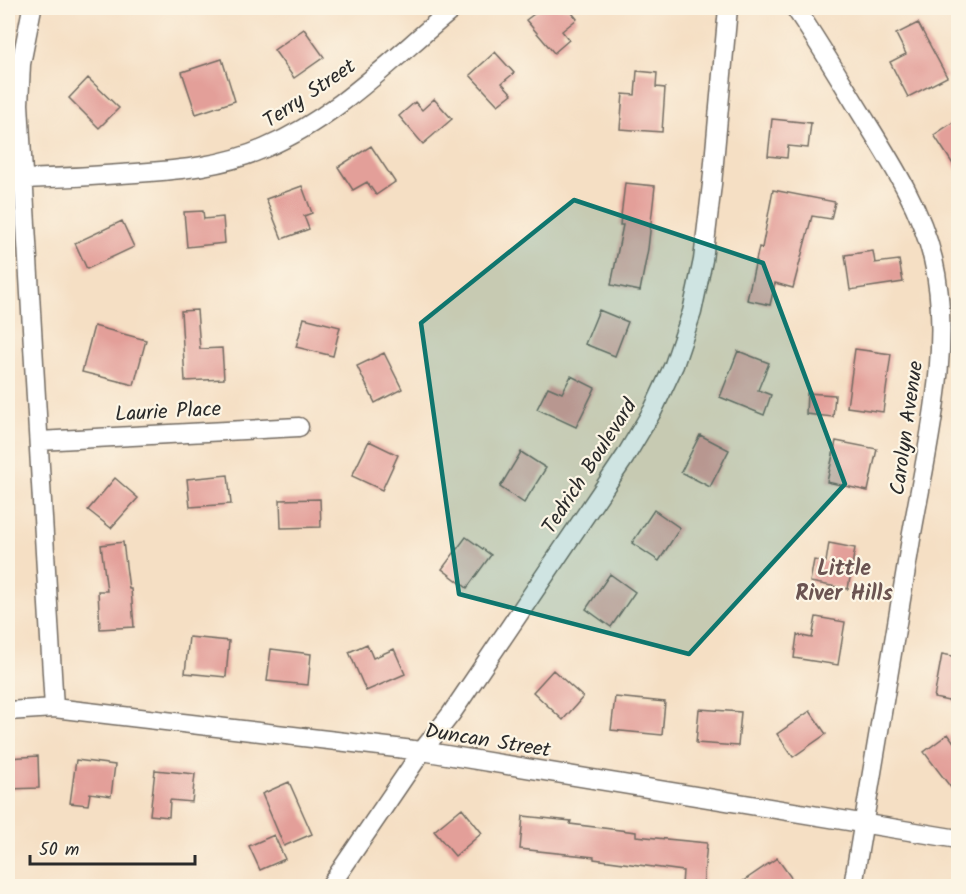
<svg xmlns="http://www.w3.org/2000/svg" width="966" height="894" font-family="Kalam,sans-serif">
  <rect width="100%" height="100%" fill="#fcf5e5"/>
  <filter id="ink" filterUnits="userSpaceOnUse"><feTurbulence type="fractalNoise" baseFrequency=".0167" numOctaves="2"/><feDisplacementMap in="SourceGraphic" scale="12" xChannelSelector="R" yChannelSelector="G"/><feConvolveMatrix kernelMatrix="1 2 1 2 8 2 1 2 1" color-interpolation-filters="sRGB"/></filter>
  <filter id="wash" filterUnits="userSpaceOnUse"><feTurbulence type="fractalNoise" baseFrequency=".008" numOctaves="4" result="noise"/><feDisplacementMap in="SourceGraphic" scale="24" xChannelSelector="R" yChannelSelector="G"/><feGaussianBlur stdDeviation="1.35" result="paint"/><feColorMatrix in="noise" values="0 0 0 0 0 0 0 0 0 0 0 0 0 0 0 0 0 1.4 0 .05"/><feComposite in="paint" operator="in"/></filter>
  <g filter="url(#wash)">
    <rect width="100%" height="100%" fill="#f5dfc4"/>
    <g id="blocks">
      <path fill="#e39f99" d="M542,8H568L577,19L562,31L569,40L554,53L526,20Z
        M918,23L947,77L908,97L890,62L906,54L896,34Z
        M304,29L324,57L294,78L274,50Z
        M495,52L514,73L502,83L512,94L498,105L470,75Z
        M222,59L235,101L196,114L182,72Z
        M637,71L657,73L656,87L665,88L662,132L620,129L623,94L635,95Z
        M88,78L119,108L99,128L69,98Z
        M434,99L452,119L423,144L399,116L415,102L422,110Z
        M772,119L811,123L808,148L788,146L787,158L768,156Z
        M958,119V172L934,135Z
        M371,146L395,182L376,195L367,182L353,190L338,167Z
        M625,183L655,186L648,249L640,291L611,285L623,225H620Z
        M302,186L312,213L304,216L309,229L282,239L266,199Z
        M773,190L835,202L831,219L812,216L793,288L775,283L770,305L747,300L759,247L762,248Z
        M203,211L204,219L223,217L225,243L187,247L184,212Z
        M122,221L134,247L87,269L75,243Z
        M873,251L875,263L899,260L903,282L850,290L845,255Z
        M197,310L200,349L222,348L224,379L185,381L181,311Z
        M599,310L628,322L615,356L585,344Z
        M304,318L340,327L333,356L296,347Z
        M94,326L146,340L134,385L82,372Z
        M855,349L891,354L883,412L847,407Z
        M738,351L769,363L758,390L771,395L764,415L720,397Z
        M384,353L402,389L375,403L357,366Z
        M571,376L595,388L576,427L537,409L548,387L562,393Z
        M807,393L835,395L833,417L806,414Z
        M700,435L729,450L710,487L681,472Z
        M369,441L398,455L382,490L352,476Z
        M836,441L877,449L868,491L827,482Z
        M521,452L546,468L524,503L500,487Z
        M228,475L231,504L190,507L187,479Z
        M115,478L138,498L111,528L88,510Z
        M320,499L321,527L281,528L280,500Z
        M654,510L680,528L659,561L632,543Z
        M466,537L491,555L467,588L442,569Z
        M123,542L129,589H131L134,627L100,629L98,591H107L101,545Z
        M829,543L855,548L848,589L810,582L814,560L826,562Z
        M610,574L635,592L611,627L586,609Z
        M816,617L845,622L838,665L794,658L797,635L812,638Z
        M189,637L229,641L226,677L185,673Z
        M367,644L373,658L394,649L405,674L366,691L349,652Z
        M271,649L311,654L308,685L267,681Z
        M942,654L958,657V703L934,698Z
        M553,670L583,697L563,720L533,692Z
        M615,697L665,702L662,735L611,730Z
        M699,709L741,712L738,746L696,743Z
        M810,711L826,734L793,757L777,734Z
        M948,734L958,748V797L924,752Z
        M38,756L39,788L8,789V758Z
        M76,760L115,765L111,796L90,793L88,805L70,803Z
        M155,770L195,774L192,802L170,800L169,817L150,815Z
        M289,782L312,834L284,846L262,794Z
        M462,808L482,833L455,856L434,831Z
        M523,816L571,821L570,824L636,832V836L707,843L703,886H682L683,871L594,859V857L520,849Z
        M274,835L285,859L260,870L249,846Z
        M777,858L797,886H736Z"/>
    </g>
  </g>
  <g filter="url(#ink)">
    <use href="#blocks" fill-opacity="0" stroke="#726a61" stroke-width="1.5"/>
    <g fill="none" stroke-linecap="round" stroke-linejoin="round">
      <g stroke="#726a61" stroke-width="21">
        <path id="minor" d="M32,8L21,64L19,104L54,708
          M795,8C818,41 838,76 859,110C888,157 920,205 933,259C954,346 926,451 911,539C892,655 872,771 853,886
          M23,179C60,178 98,176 136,173C180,170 224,166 265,148C338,117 394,57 454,8
          M39,441L299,427
          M8,711L54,708L422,751L958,839
          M330,886L422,751L451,714L625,457L653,410L674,365L692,312L703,260L712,184L728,8"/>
      </g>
      <use href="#minor" stroke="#fff" stroke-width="18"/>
    </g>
  </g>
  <path fill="#0f766e" fill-opacity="0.2" stroke="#0f766e" stroke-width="4.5" stroke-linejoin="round" d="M574,200L763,263L845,484L689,654L459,594L421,323Z"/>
  <g text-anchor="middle" stroke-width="4.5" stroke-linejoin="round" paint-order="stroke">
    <g font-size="21" fill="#2b2b2b" stroke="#fcf5e5">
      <text transform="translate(309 93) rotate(-34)" y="7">Terry Street</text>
      <text transform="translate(168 411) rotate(-3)" y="7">Laurie Place</text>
      <text transform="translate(906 428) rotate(-82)" y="7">Carolyn Avenue</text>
      <text transform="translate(589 466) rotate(-57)" y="7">Tedrich Boulevard</text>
      <text transform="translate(488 740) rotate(9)" y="7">Duncan Street</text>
    </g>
    <g font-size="22" font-weight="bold" fill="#6b5452" stroke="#fcf5e5">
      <text x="844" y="575">Little<tspan x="844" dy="25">River Hills</tspan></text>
    </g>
  </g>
  <rect width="966" height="894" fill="none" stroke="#fcf5e5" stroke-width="30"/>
  <path d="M30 855v9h165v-9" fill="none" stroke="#2b2b2b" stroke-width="3"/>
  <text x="39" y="855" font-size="18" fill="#2b2b2b" stroke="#fcf5e5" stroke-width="4.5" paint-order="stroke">50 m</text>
</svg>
